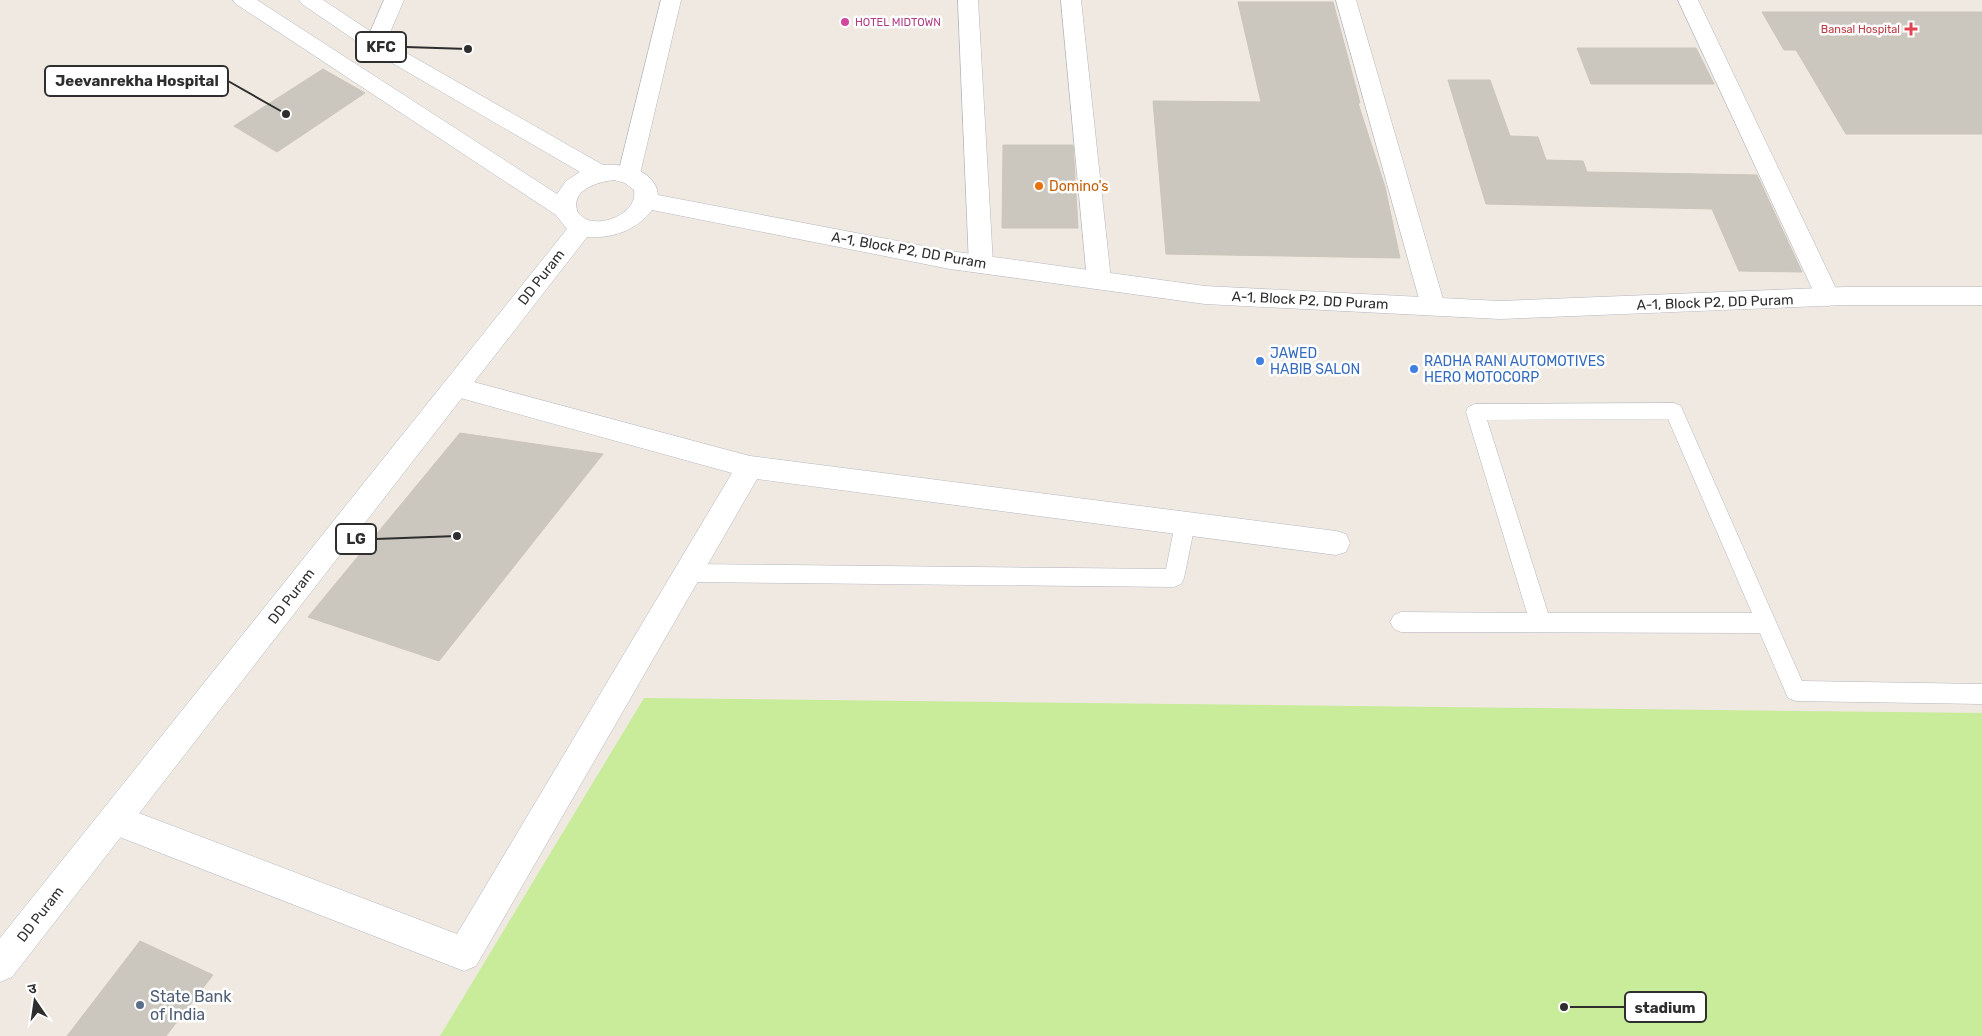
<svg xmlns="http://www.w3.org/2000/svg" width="1982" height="1036" font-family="Rubik,'Noto Sans Devanagari',sans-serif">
  <rect width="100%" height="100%" fill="#efe9e1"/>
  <path fill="#c9ec9a" d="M644,698L1982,713V1036H440Z"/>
  <path fill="#cbc7bf" stroke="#cbc5ba" d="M1238,2H1333L1360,103H1358L1385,187L1400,258L1166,254L1153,101L1261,102Z
    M1762,12H1982V134H1846L1796,50H1784Z
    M1577,48H1696L1714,84H1591Z
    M323,69L365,93L277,152L234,126Z
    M1448,80H1490L1510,136L1538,137L1546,160L1583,161L1587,172L1757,175L1802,272L1739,271L1712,209L1486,204Z
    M1003,145H1073L1078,228H1002Z
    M460,433L603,454L439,661L308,617Z
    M140,941L213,975L166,1036H67Z"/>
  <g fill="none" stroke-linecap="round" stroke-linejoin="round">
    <g stroke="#b4b7c1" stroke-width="1">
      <path id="service" d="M1674,403L1681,406L1683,411L1802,681L1982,684V704L1796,701L1788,698L1760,633L1401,632L1394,629L1390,622L1394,615L1401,612L1527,613L1466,412L1468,407L1475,404ZM1668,419L1752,613H1548L1487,420Z
        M1185,515L1192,518L1195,524L1184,578L1181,584L1174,587L688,582L681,579L678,573L681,567L688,564L1166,569L1175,524L1178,518Z"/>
    </g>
    <g stroke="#b4b7c1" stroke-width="1">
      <path id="minor" d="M384,0H404L385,44L382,49L375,50L368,49L365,44Z
        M661,0H681L640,174L637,180L629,182L621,180L618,174Z
        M958,0H978L993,264L989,270L981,273L973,270L969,264Z
        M1061,0H1081L1111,280L1107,286L1099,289L1091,286L1087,280Z
        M1336,0H1356L1445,306L1442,313L1433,315L1424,313L1421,306Z
        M1678,0H1698L1840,297L1837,303L1828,306L1819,303L1816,297Z
        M455,377L750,456L1336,531L1346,534L1350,543L1346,552L1336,555L757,479L476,966L464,971L104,831L99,820L104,809L115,804L457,934L732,473L446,394L442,387L446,380Z"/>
    </g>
    <g stroke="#b4b7c1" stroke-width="1">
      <path id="tertiary" d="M233,0H257L557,194L566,181L580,172L368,49L302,4L299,0H323L382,39L603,165C623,163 656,170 658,195L950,251L1205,286L1500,301L1845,287H1982V305H1845L1500,319L1205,304L950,269L652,210C637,230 612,239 587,237L12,977L0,982V938L567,229L556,215L236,4ZM614,180L625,183L634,190C638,211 607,226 588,220C584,219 581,215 578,213C569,190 597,182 614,180Z"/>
    </g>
    <use href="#service" fill="#fff" fill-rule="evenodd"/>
    <use href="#minor" fill="#fff" fill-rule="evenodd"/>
    <use href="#tertiary" fill="#fff" fill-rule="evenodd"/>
  </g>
  <circle fill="#d1479c" stroke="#fff" stroke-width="2" cx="845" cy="22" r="5"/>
  <path fill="#e0444e" stroke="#fff" stroke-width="2" d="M1908.5 21.5h5v5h5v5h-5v5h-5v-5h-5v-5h5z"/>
  <circle fill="#e8710a" stroke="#fff" stroke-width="2" cx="1039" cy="186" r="5"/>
  <g fill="#3f7fe0" stroke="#fff" stroke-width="2">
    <circle cx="1260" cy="361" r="5"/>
    <circle cx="1414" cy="369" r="5"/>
  </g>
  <circle fill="#5c6f8a" stroke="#fff" stroke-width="2" cx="140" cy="1005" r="5"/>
  <g text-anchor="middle" stroke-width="5" stroke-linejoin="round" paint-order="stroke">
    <g font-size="11" fill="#b23c85" stroke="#fff" text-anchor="start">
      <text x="855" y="26">HOTEL MIDTOWN</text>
    </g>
    <g font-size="11" fill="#be3a42" stroke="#fff" text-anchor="end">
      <text x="1900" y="33">Bansal Hospital</text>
    </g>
    <g font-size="14" fill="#c56008" stroke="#fff" text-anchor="start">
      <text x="1049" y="191">Domino's</text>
    </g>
    <g font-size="14" fill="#2e2e2e" stroke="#fff">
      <text transform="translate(909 250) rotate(10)" y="5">A-1, Block P2, DD Puram</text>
      <text transform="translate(541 277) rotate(-52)" y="5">DD Puram</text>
      <text transform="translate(1310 300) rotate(3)" y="5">A-1, Block P2, DD Puram</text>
      <text transform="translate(1715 302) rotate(-2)" y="5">A-1, Block P2, DD Puram</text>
      <text transform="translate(291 596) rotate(-52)" y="5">DD Puram</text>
      <text transform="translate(40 914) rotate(-52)" y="5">DD Puram</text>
    </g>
    <g font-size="14" fill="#366cbe" stroke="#fff" text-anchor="start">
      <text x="1270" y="358">JAWED<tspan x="1270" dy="16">HABIB SALON</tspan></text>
      <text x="1424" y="366">RADHA RANI AUTOMOTIVES<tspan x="1424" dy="16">HERO MOTOCORP</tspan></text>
    </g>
    <g font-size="16" fill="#4e5e75" stroke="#fff" text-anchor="start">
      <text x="150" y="1002">State Bank<tspan x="150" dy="18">of India</tspan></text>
    </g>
  </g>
  <path fill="none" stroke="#2e2e2e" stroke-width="2" d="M468 49L406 47M286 114L228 81M457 536L376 539M1564 1007L1625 1007"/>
  <g fill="#2e2e2e" stroke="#fff" stroke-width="2">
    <circle cx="468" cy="49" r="5"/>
    <circle cx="286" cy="114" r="5"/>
    <circle cx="457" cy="536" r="5"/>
    <circle cx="1564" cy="1007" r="5"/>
  </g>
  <g fill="#fff" stroke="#2e2e2e" stroke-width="2">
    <rect x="356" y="32" width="50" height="30" rx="5"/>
    <rect x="45" y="66" width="183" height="30" rx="5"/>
    <rect x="336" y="524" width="40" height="30" rx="5"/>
    <rect x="1625" y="992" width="81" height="30" rx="5"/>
  </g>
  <g font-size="15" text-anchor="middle" font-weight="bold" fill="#2e2e2e">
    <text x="381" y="52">KFC</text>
    <text x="137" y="86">Jeevanrekha Hospital</text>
    <text x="356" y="544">LG</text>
    <text x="1665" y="1013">stadium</text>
  </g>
  <g transform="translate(35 1001) rotate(347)" stroke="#ffffff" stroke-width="4" paint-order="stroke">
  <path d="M0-4L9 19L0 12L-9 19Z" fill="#2e2e2e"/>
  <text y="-8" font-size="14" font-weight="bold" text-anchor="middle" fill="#2e2e2e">उ</text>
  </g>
</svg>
